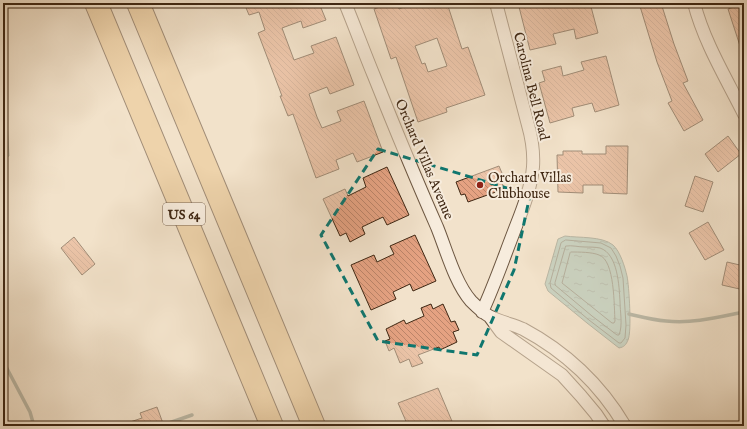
<svg xmlns="http://www.w3.org/2000/svg" width="747" height="429" font-family="'IM FELL English',serif">
  <defs>
    <pattern id="water-ripples" width="26" height="14" patternUnits="userSpaceOnUse"><rect width="26" height="14" fill="#9bbeb4"/><path d="M2 4q2-2 4 0t4 0M15 11q2-2 4 0t4 0" fill="none" stroke="#809a91"/></pattern>
    <pattern id="building-back-hatch" width="6" height="6" patternUnits="userSpaceOnUse"><rect width="6" height="6" fill="#e5a282"/><path d="M-1 5l2 2M0 0l6 6M5-1l2 2" fill="none" stroke="#bb8469"/></pattern>
  </defs>
  <rect width="100%" height="100%" fill="#f2e2cb"/>
  <filter id="stains"><feTurbulence type="fractalNoise" baseFrequency=".005" numOctaves="4"/><feColorMatrix values="0 0 0 0 .2 0 0 0 0 .09 0 0 0 0 .02 0 0 0 .5 -.17"/></filter>
  <radialGradient id="worn" r=".72"><stop offset=".6" stop-color="#630" stop-opacity="0"/><stop offset="1" stop-color="#630" stop-opacity=".3"/></radialGradient>
  <path fill="url(#water-ripples)" stroke="#768274" d="M3,51L9,156L3,158Z
    M565,236C579,238 602,236 613,245C620,251 625,267 627,276C629,285 632,332 628,340C626,345 624,347 619,348L587,323L548,291L545,284L558,239Z"/>
  <g fill="none" stroke-linecap="round" stroke-linejoin="round">
    <path stroke="#6d7264" stroke-width="1" d="M566,240L601,243L611,248L616,256L620,266L623,278L626,325L625,338L621,343H619L589,320L551,288L550,283L561,243Z
      M566,246C572,245 578,247 585,247C589,247 595,247 600,248C618,254 619,286 620,301C620,312 623,325 619,335H617L592,316L555,285V283Z
      M571,252C579,252 592,252 599,255C615,260 614,307 615,321L614,323H612L562,283L570,253Z"/>
    <path stroke="#768274" stroke-width="3.5" d="M629,314C642,317 654,320 666,321C693,324 719,317 744,312
      M3,361L30,412L34,426
      M166,424L192,415"/>
  </g>
  <path fill="url(#building-back-hatch)" stroke="#3f2713" fill-rule="evenodd" d="M244,3H319L326,20L303,28L301,21L282,28L294,60L314,53L311,46L336,37L354,85L330,94L327,87L309,94L317,117L322,128L341,121L337,111L364,101L383,152L357,162L353,153L336,160L339,169L316,178L293,114L288,116L280,96H282L258,33L265,30L259,12L249,15Z
    M392,3H397L399,9L415,3H447L462,49L468,47L485,95L446,108L447,112L418,122L396,57L391,59L374,9ZM437,38L447,66L428,72L425,63L422,64L415,46Z
    M518,3H590L598,33L576,39L574,29L553,34L556,44L530,50Z
    M639,3H661L674,44L688,81L683,83L703,120L684,131L668,103L672,101L657,62Z
    M744,4V52H742L728,9Z
    M606,56L619,105L595,112L592,103L572,108L574,116L550,123L539,83L545,81L542,71L561,66L563,76L584,70L581,62Z
    M728,136L741,154L718,172L705,154Z
    M606,146H628L627,194L603,193V185H583V193L558,192L557,155H563V151H582V154H606Z
    M499,166L504,178L501,179L504,189L468,202L465,194L461,195L456,182Z
    M387,167L409,215L387,225L383,217L362,227L365,234L350,242L346,233L340,236L323,199L345,189L348,196L366,187L363,178Z
    M695,176L713,182L703,212L685,206Z
    M708,222L724,250L705,260L689,233Z
    M415,235L436,281L413,291L410,284L393,292L396,299L371,310L351,265L374,255L377,262L394,254L390,246Z
    M74,237L95,264L82,275L61,248Z
    M727,262L744,266V290L722,285Z
    M431,304L433,309L443,304L451,322L455,321L459,330L453,332L457,342L440,350L439,347L418,355L423,363L412,367L409,359L400,363L394,348L389,351L385,341L390,339L386,329L404,320L406,324L424,316L421,308Z
    M438,388L454,426H408L398,403Z
    M157,407L164,426H125L124,424L142,418L140,413Z"/>
  <g fill="none" stroke-linecap="round" stroke-linejoin="round">
    <g stroke="#6c5641" stroke-width="14">
      <path id="street" d="M345,3C355,27 364,52 374,76C394,126 415,177 437,227C446,249 455,283 471,301C476,306 482,312 489,316C500,322 512,324 523,329C566,352 600,384 625,426
        M694,3C704,42 726,78 744,114
        M482,312C494,286 503,260 513,234C521,213 531,190 533,167C534,152 532,139 528,125L496,3
        M490,317L501,332L562,375L581,396L596,414L604,426"/>
    </g>
    <g stroke="#3f2713" stroke-width="24">
      <path id="highway" d="M96,3L272,426
        M138,3L314,426"/>
    </g>
    <use href="#street" stroke="#f7ecdd" stroke-width="12"/>
    <use href="#highway" stroke="#e9c186" stroke-width="22"/>
  </g>
  <path d="M0 0H747V429H0ZM378,149L530,195L514,270L477,355L378,341L321,235Z" fill="#f2e2cb" fill-opacity=".55" fill-rule="evenodd"/>
  <path fill="none" stroke="#0f766e" stroke-width="3" stroke-dasharray="8 5" stroke-linejoin="round" d="M378,149L530,195L514,270L477,355L378,341L321,235Z"/>
  <circle fill="#8f2418" stroke="#f7ecdd" stroke-width="1.5" cx="480" cy="185" r="4"/>
  <g text-anchor="middle" stroke-width="4" stroke-linejoin="round" paint-order="stroke">
    <rect fill="#f7ecdd" stroke="#766250" stroke-width="1" x="163" y="203" width="42" height="22" rx="3"/>
    <g font-size="13" font-weight="bold" fill="#3f2713">
      <text x="184" y="219">US 64</text>
    </g>
    <g font-size="14" fill="#3f2713" stroke="#f7ecdd">
      <text transform="translate(532 86) rotate(76)" y="5">Carolina Bell Road</text>
      <text transform="translate(425 159) rotate(67)" y="5">Orchard Villas Avenue</text>
    </g>
    <g font-size="14" fill="#3f2713" stroke="#f7ecdd" text-anchor="start">
      <text x="488" y="182">Orchard Villas<tspan x="488" dy="16">Clubhouse</tspan></text>
    </g>
  </g>
  <rect width="747" height="429" fill="none" stroke="#f2e2cb" stroke-width="16"/>
  <rect x="4" y="4" width="739" height="421" fill="none" stroke="#3f2713" stroke-width="2"/>
  <rect x="8" y="8" width="731" height="413" fill="none" stroke="#3f2713"/>
  <rect width="100%" height="100%" filter="url(#stains)"/>
  <rect width="100%" height="100%" fill="url(#worn)"/>
</svg>
